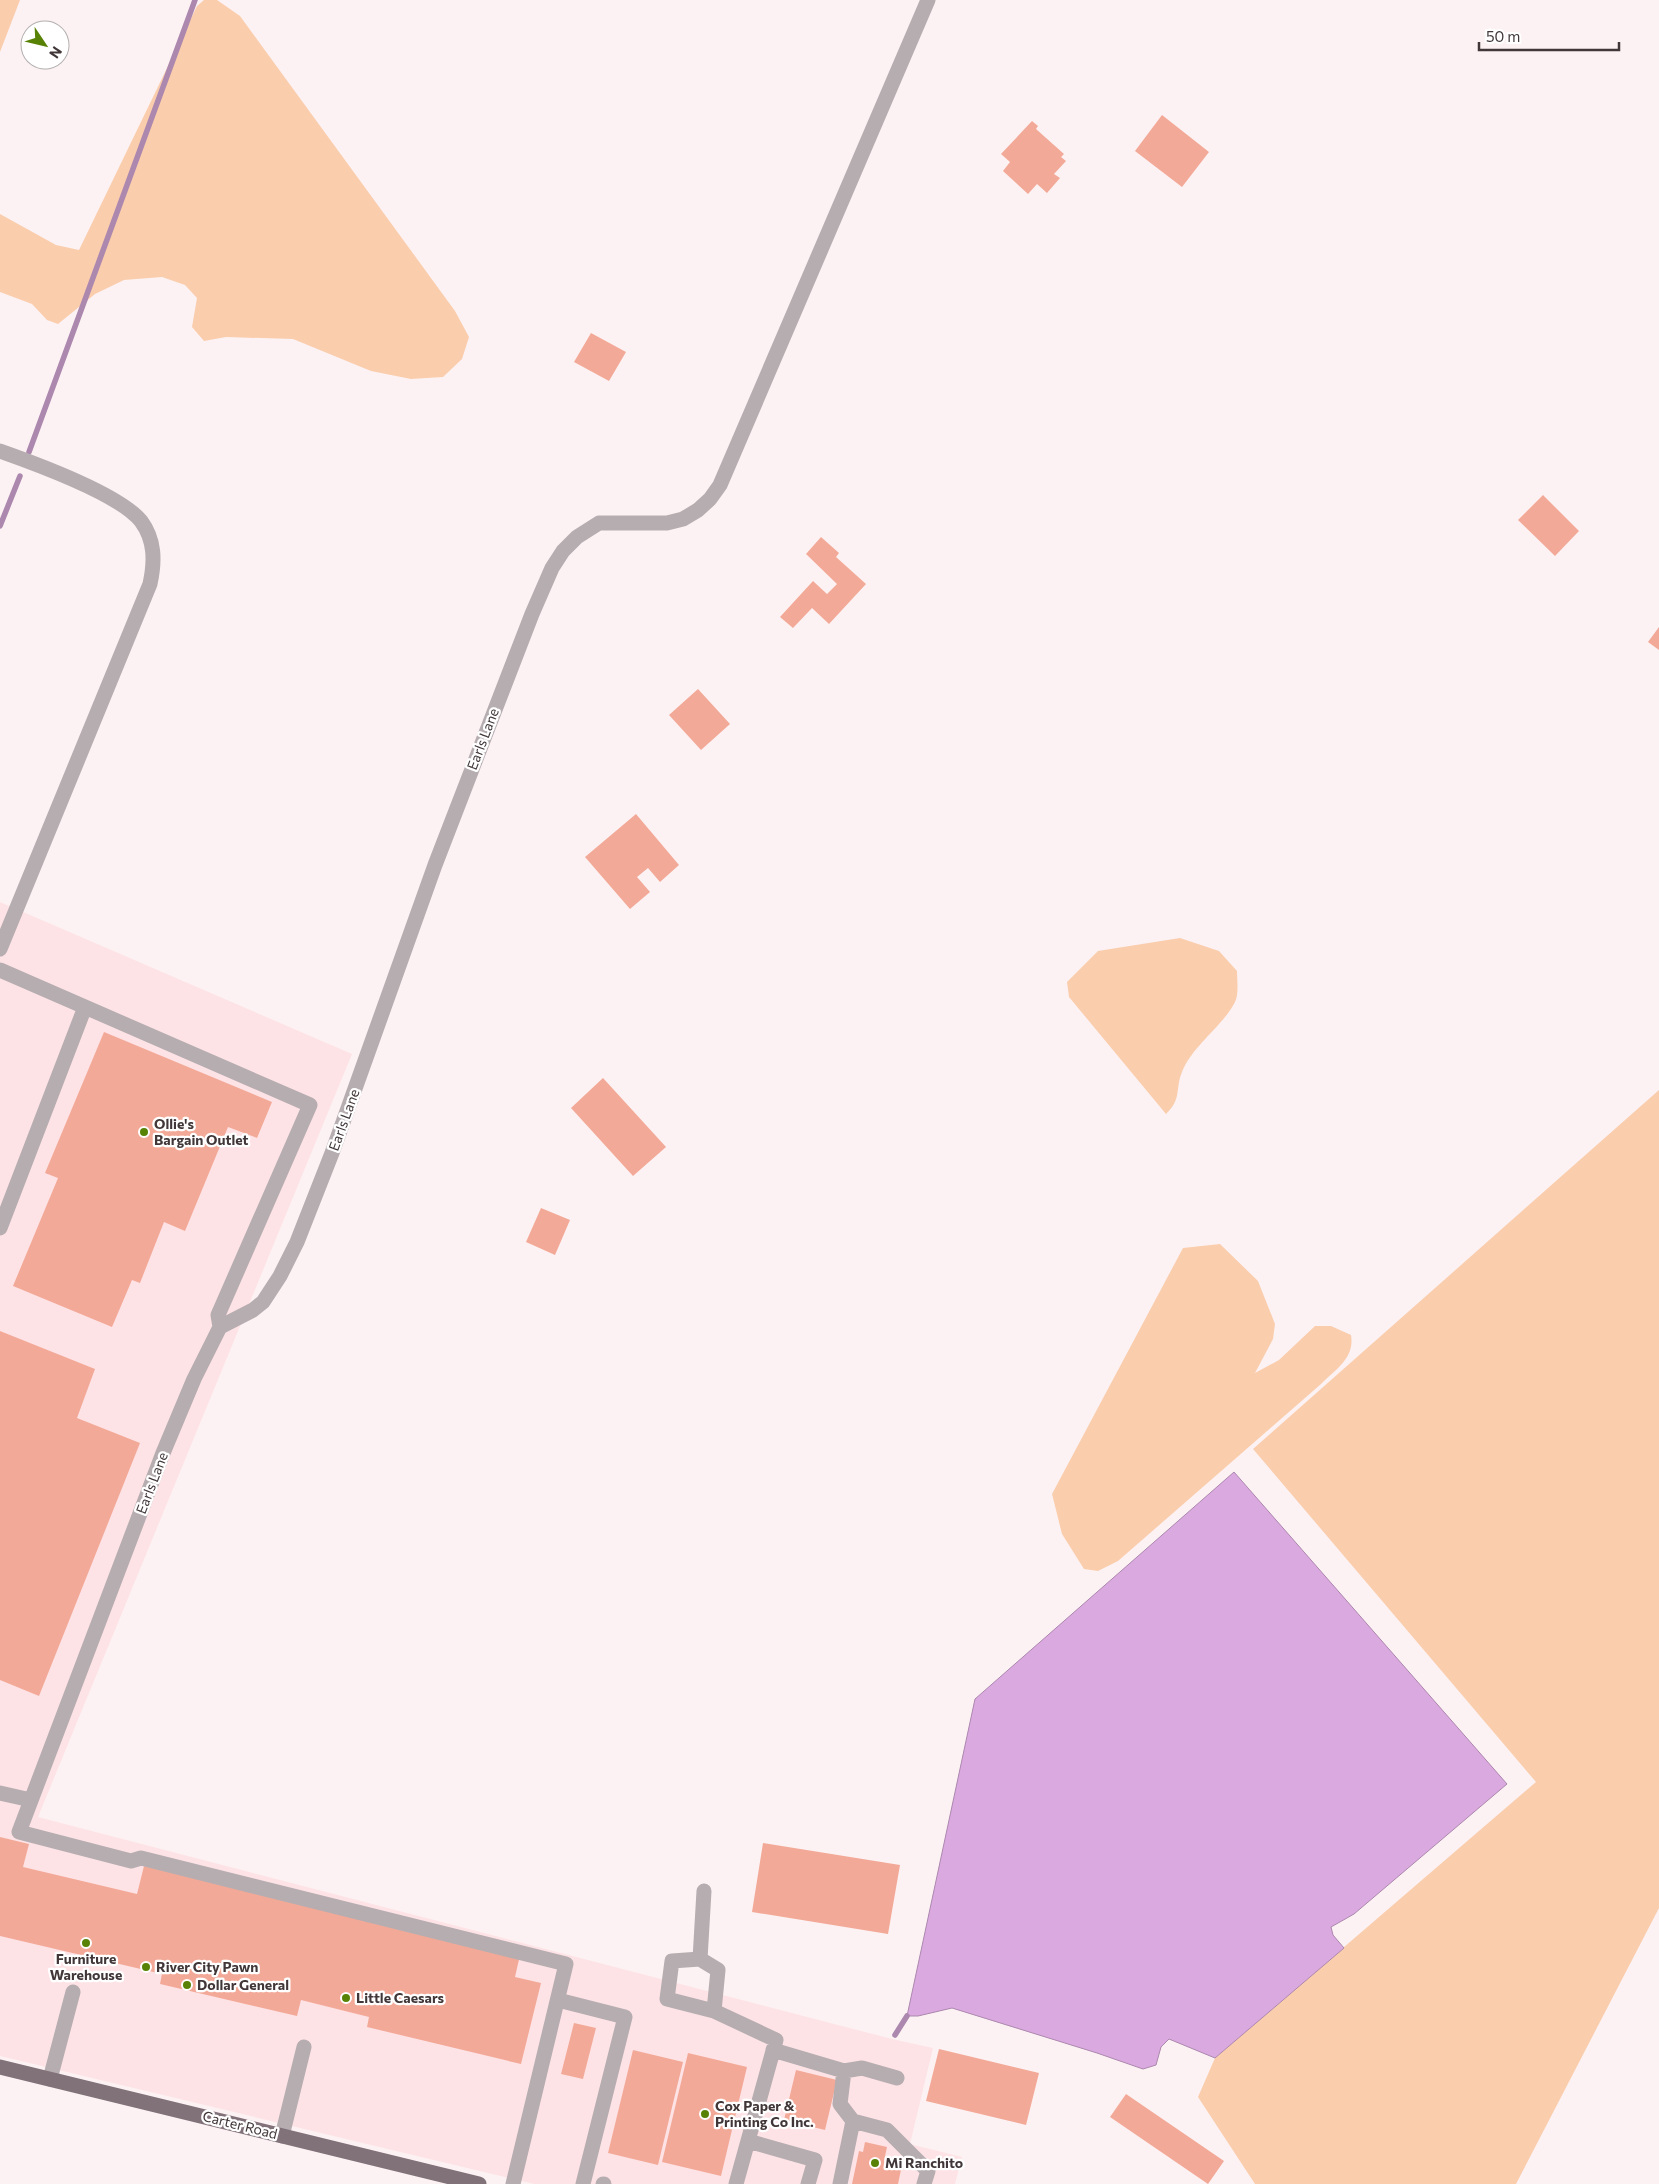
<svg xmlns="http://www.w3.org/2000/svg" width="1659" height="2184" font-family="Commissioner,sans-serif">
  <rect width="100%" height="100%" fill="#fcf2f3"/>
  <path fill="#fee3e6" d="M0,902L352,1054L38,1817L892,2039L933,2048L910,2144L962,2157L955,2184H534L0,2056Z"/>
  <path fill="#facdad" d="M0,0H20L0,52Z
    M204,0H217L240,16L455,311L469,337L462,359L443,377L411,379L371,371L293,339L226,337L204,341L192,327L197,298L185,285L162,277L124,280L95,294L58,324L47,320L32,304L0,292V214L56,245L79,250L197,6Z
    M1180,938L1219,951L1237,971C1237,980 1239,994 1235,1002C1222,1027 1193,1045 1182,1072C1175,1089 1182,1099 1166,1114L1069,997L1067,982L1098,951Z
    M1659,1090V1908L1516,2184H1255L1198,2097L1215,2058L1536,1782L1253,1449Z
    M1220,1244L1258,1281L1275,1324L1273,1339L1255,1373L1279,1360L1315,1326H1331L1351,1335C1355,1358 1336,1369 1321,1384L1118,1561L1098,1571L1084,1569L1062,1534L1052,1494L1183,1248Z"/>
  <path fill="#daa9e0" stroke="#ac87ae" d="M1234,1472L1507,1784L1354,1914L1331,1927L1333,1935L1344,1948L1215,2058L1169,2039L1161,2047L1156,2065L1143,2069L1097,2053L952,2008L918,2016H907L975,1699Z"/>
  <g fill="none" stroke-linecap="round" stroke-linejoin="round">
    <path stroke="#ac87ae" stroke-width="5.5" d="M29,452L195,0
      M0,526L20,476
      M895,2035L907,2016"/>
  </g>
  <path fill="#f3a997" d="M1162,115L1209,152L1182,187L1135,151Z
    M1032,121L1038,126L1036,129L1064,154L1061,157L1066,161L1054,174L1060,178L1047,193L1037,184L1028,194L1003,171L1010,162L1001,154Z
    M591,333L626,352L609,381L574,362Z
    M1543,495L1579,531L1555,556L1518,520Z
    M821,537L839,553L836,557L866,584L829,624L812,608L793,628L780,617L813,581L827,594L837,584L806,554Z
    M1659,627V650L1648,642Z
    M698,689L730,724L701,750L669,715Z
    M636,814L679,865L660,882L648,868L637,877L650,892L630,909L585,857Z
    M104,1032L272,1102L257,1138L228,1127L185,1231L164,1222L140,1283L132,1280L112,1327L13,1286L58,1178L45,1173Z
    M603,1078L666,1147L633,1176L571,1108Z
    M541,1208L570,1220L555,1255L526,1242Z
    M0,1331L95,1369L77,1418L140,1443L39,1696L0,1680Z
    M0,1837L29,1844L23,1867L137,1894L144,1866L520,1955L515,1977L541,1983L521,2064L367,2027L369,2017L301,2000L297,2016L160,1984L162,1974L0,1936Z
    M763,1843L900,1865L888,1934L752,1912Z
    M574,2023L596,2028L583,2079L561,2074Z
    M939,2049L1039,2073L1026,2125L926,2101Z
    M633,2050L683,2062L658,2165L608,2153Z
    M688,2053L747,2067L721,2176L662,2162Z
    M796,2070L837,2080L825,2130L784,2120Z
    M1126,2094L1224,2161L1208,2184L1110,2117Z
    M865,2142L887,2147L884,2161L902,2165L898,2184H852L859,2151L863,2152Z"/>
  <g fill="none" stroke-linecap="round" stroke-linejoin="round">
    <path stroke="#b6adb1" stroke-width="15" d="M0,451C34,463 119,494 141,521C155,540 155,561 150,584L0,949
      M0,970L310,1105L218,1315L220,1327
      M0,1228L85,1007
      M0,1793L31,1800
      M704,1891L700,1959L672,1961L667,1999L714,2011L776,2040L736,2184
      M700,1959L718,1970L714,2011
      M558,2000L625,2017L583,2184
      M773,2050L844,2071L840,2104L853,2121
      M844,2071L862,2068L897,2078
      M50,2079L73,1992
      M282,2136L304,2047
      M748,2141L815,2160L808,2184
      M513,2184L566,1964L141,1858L131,1861L19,1832L163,1453L194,1379L220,1327L253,1310L263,1302L280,1276L297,1242L332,1153L435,865L532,614L552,568L563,551L577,537L599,523H667L683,519L698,510L710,499L720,485L928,0
      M603,2184H604
      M840,2184L853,2121L887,2130L928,2171L924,2184"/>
    <path stroke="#817179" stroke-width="15" d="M0,2067L479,2184"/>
  </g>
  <g fill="#588206" stroke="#fff" stroke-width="2">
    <circle cx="144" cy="1132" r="5"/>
    <circle cx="86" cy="1943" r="5"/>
    <circle cx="146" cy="1967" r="5"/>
    <circle cx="187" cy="1985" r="5"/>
    <circle cx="346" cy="1998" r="5"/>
    <circle cx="705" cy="2114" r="5"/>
    <circle cx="875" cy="2163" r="5"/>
  </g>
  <g text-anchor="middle" stroke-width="4.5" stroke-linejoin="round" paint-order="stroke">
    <g font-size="14" fill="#413738" stroke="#fff">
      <text transform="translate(483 739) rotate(-69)" y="5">Earls Lane</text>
      <text transform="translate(344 1120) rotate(-70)" y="5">Earls Lane</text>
      <text transform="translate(152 1483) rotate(-69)" y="5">Earls Lane</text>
      <text transform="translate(240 2125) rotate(14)" y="5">Carter Road</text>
    </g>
    <g font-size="14" font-weight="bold" fill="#413738" stroke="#fff" text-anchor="start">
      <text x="154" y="1129">Ollie's<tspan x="154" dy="16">Bargain Outlet</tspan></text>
      <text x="86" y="1964" text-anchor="middle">Furniture<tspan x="86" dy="16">Warehouse</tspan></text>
      <text x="156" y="1972">River City Pawn</text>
      <text x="197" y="1990">Dollar General</text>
      <text x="356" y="2003">Little Caesars</text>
      <text x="715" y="2111">Cox Paper &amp;<tspan x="715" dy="16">Printing Co Inc.</tspan></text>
      <text x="885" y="2168">Mi Ranchito</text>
    </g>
  </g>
  <g transform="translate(45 45) rotate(125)"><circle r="24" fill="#ffffff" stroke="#b3afaf"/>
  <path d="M0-4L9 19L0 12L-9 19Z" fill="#588206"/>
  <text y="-8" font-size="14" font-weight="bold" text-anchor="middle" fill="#413738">N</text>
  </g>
  <path d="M1479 42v8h140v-8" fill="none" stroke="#413738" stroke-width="2.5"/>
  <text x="1486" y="42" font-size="15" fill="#413738" stroke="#ffffff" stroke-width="4" paint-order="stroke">50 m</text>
</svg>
